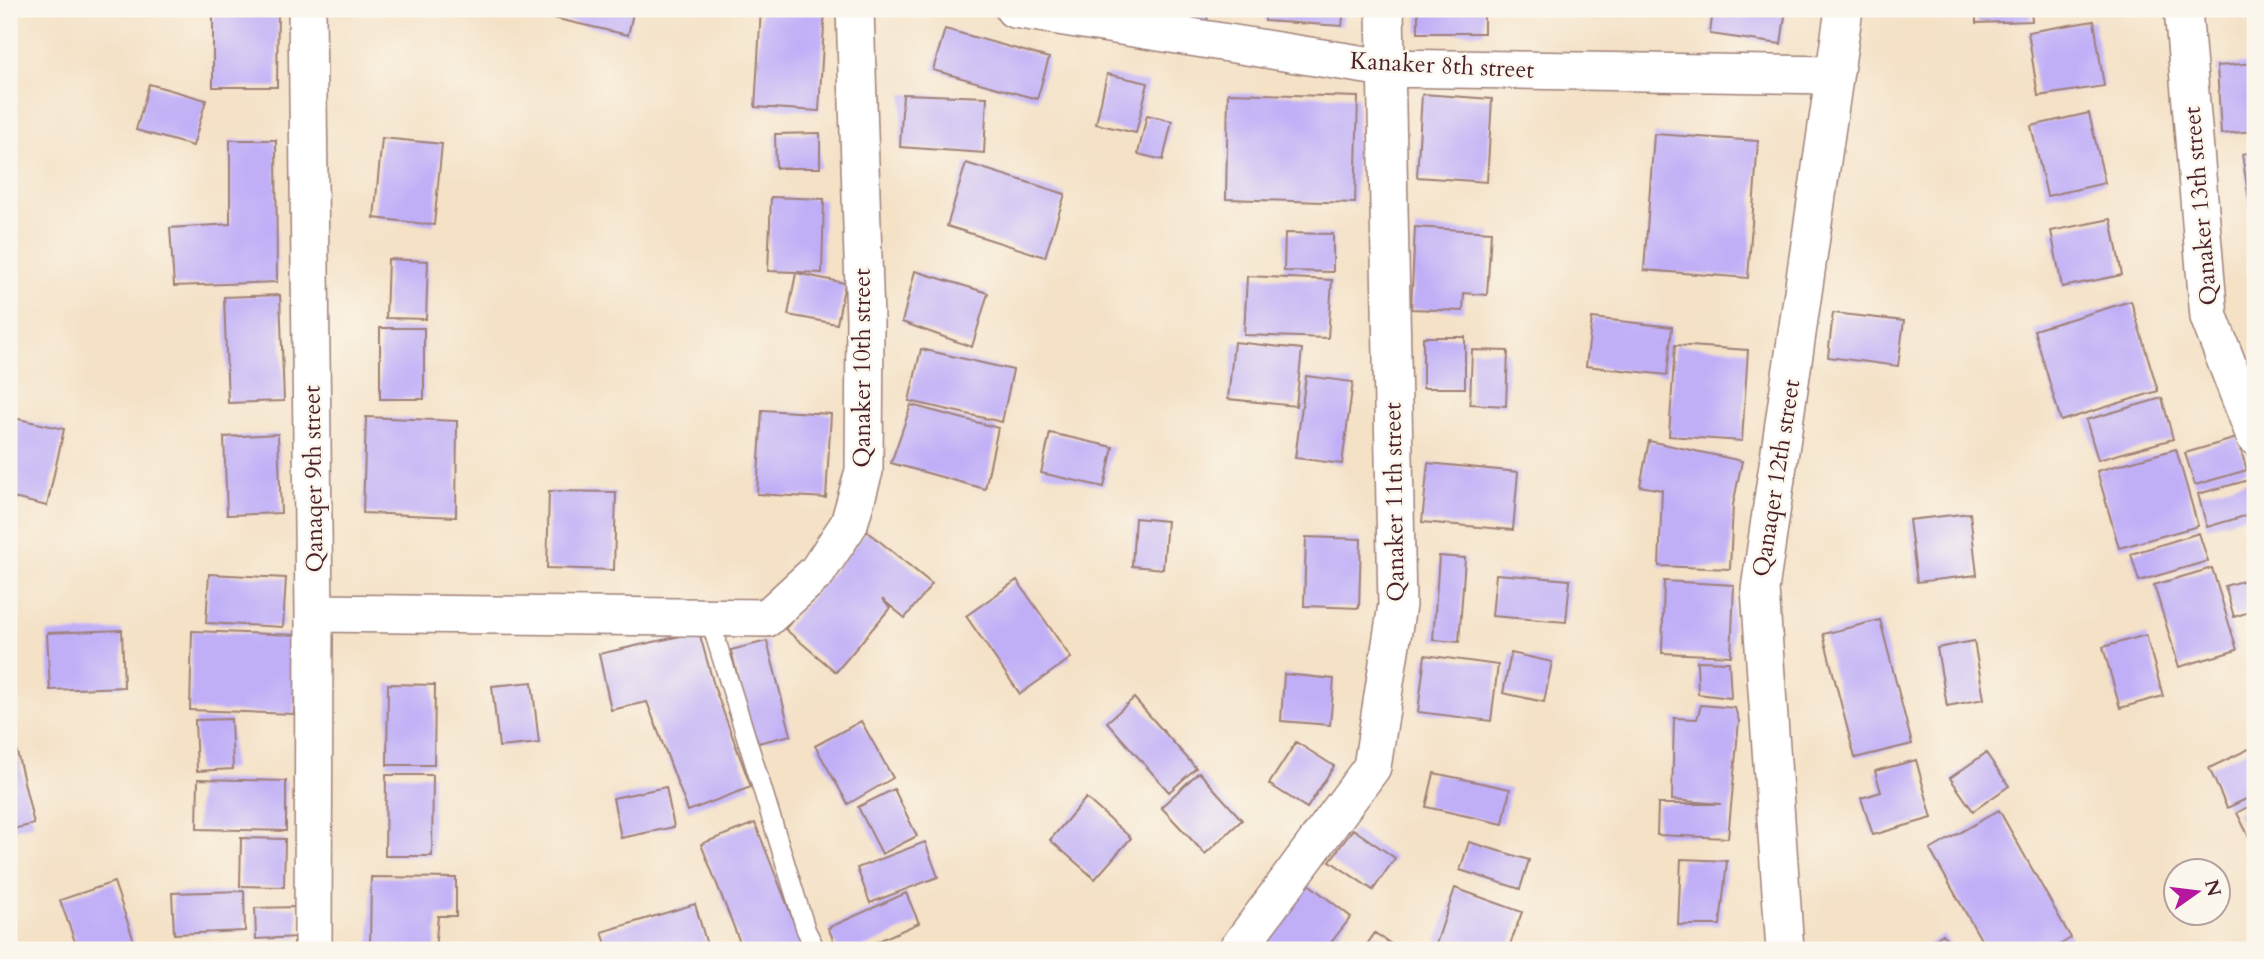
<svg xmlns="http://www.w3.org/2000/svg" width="2264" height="959" font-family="Cardo,serif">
  <rect width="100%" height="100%" fill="#fbf7ec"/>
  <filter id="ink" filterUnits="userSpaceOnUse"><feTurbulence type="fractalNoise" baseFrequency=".0143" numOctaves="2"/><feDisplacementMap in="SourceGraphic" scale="14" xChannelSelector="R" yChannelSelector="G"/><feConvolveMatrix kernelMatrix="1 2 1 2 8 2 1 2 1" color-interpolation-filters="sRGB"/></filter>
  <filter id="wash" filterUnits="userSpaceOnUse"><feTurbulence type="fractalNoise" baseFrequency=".00686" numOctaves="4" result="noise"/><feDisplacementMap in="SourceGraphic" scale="28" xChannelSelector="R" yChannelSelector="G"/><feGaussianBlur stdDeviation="1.57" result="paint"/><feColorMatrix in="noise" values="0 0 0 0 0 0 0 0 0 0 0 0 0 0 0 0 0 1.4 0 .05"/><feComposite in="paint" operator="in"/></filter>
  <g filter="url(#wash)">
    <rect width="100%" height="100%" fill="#f4e1c6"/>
    <g id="blocks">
      <path fill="#c0aff7" d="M213,9H278L277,87H213Z
        M555,9H634L628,35L553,18Z
        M761,9H825L819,111L755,107Z
        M1181,9H1209L1206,27L1178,22Z
        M1265,9H1344L1342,26L1265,21Z
        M1418,9H1484V33H1418Z
        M1713,9H1786L1781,44L1710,34Z
        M1976,9H2031L2032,21L1976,23Z
        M2099,9H2143V12L2099,11Z
        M2094,21L2104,86L2038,96L2028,32Z
        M945,29L1049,58L1037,99L933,70Z
        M2255,63V131L2221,134L2217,66Z
        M1107,74L1148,83L1136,133L1096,124Z
        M149,84L206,100L193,146L136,130Z
        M1228,93L1358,97L1355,203L1226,199Z
        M903,94L987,97L984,153L900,147Z
        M1422,94L1492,99L1487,182L1417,177Z
        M2089,113L2105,183L2047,196L2031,126Z
        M1147,115L1172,121L1163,160L1138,154Z
        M820,133V168H776L775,134Z
        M1654,134L1758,141L1748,278L1644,270Z
        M382,138L442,144L434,225L374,218Z
        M230,140H276L277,282L174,286L170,228L230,224Z
        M2255,152V233H2254L2242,154Z
        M966,163L1065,194L1045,257L947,226Z
        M771,197L824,199L822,273L768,271Z
        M2111,219L2122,275L2062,287L2051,231Z
        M1415,227L1491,232L1487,295L1464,293L1463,311L1411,309Z
        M1285,233L1333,234V272L1284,271Z
        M388,259L428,261L426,319L386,318Z
        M915,271L988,293L972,347L902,322Z
        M796,273L845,283L837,324L788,315Z
        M1247,276L1332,280L1328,338L1244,335Z
        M280,295L284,401L228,403L224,297Z
        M2131,301L2158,391L2061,421L2034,330Z
        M1833,313L1904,321L1898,366L1828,357Z
        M1592,318L1672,327L1667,375L1586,366Z
        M380,328H424V399H380Z
        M1423,337H1465V388H1423Z
        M1234,342L1302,349L1296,406L1228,399Z
        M1675,345L1748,350L1742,441L1669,436Z
        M921,349L1013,370L1002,422L909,401Z
        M1472,350L1508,351L1506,406L1470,404Z
        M1306,376L1353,382L1342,464L1295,458Z
        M2162,398L2173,439L2098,460L2086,420Z
        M911,405L998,428L985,489L891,463Z
        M762,410L831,414L826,498L757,494Z
        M9,417L64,429L47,506L9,497Z
        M366,417L457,421L456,517L363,513Z
        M1050,433L1113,447L1104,487L1041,473Z
        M278,434L281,513L227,515L224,437Z
        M2237,438L2247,470L2195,485L2185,453Z
        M1649,441L1742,461L1733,505L1730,569L1659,566L1662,490L1640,486Z
        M2176,449L2198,526L2119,548L2097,471Z
        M1428,463L1518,472L1513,530L1422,522Z
        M2249,480L2255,513L2207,527L2198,494Z
        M549,491L616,492L614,570L547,568Z
        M1970,513L1977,575L1917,582L1909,520Z
        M1135,518L1167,521L1163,569L1132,566Z
        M867,531L932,584L905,618L882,599L890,608L836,672L785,629Z
        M2199,533L2208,561L2139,581L2131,554Z
        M1306,537L1361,539L1359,608L1304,606Z
        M1439,556L1465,558L1459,642L1433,640Z
        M2212,568L2237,650L2179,667L2154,585Z
        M209,574L286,578L283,627L206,623Z
        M1496,574L1570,580L1566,622L1492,616Z
        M2255,577V610L2234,617L2225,586Z
        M1017,580L1071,658L1020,694L966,616Z
        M1664,581L1734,585L1731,656L1662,653Z
        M1880,620L1912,744L1855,758L1823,634Z
        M122,630L124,687L50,690L47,633Z
        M192,631L297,635L294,714L190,710Z
        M699,632L715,689L751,787L688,811L647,702L611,710L599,654Z
        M2146,635L2163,696L2120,708L2103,647Z
        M767,641L791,735L754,744L731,650Z
        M1974,641L1984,699L1947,706L1937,648Z
        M1511,653L1552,662L1544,702L1503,693Z
        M1425,655L1498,665L1491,721L1418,712Z
        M1697,661L1729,662L1731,698L1698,694Z
        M1284,674L1334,679L1330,725L1281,721Z
        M532,682L539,743L499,747L492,686Z
        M388,684L435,685L434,765H387Z
        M1134,698L1196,768L1169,792L1107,722Z
        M1701,705L1735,708L1739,721L1728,838L1657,835L1658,804H1721L1672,800L1674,718L1697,719Z
        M231,719L233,769L197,771L195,720Z
        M861,721L893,778L848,804L815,746Z
        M1296,742L1334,766L1307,808L1269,784Z
        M2255,746V795L2227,808L2209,768Z
        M16,748L34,824L9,830V750Z
        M1986,753L2009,786L1973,811L1950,778Z
        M1916,760L1932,818L1873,835L1861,798L1881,792L1875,771Z
        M1199,772L1242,820L1205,854L1161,807Z
        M1434,773L1510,789L1503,824L1426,807Z
        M386,775H433L432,856H385Z
        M198,779L286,781V831L197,829Z
        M666,787L674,827L621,838L613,798Z
        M894,789L917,836L882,854L858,807Z
        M1086,798L1131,838L1095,879L1050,840Z
        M2255,803V849L2237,813Z
        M1999,810L2071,938L2051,950H1987L1930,850Z
        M755,823L805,950H743L701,844Z
        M1353,829L1395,858L1373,890L1330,861Z
        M241,838L285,839L284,887L240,886Z
        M925,842L938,877L870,903L857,868Z
        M1469,842L1529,860L1520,889L1460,870Z
        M1681,859L1727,861L1720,925H1678Z
        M371,877L456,878V916H438L435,950H390V947L370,946Z
        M114,882L134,941L106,950H78L60,900Z
        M1306,882L1351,917L1325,950H1253Z
        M1455,888L1522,912L1508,950H1434Z
        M244,891L245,931L174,934L172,893Z
        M906,893L919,923L858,950H838L828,928Z
        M695,904L707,945L689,950H608L602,932Z
        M297,907L299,937L256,939L255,908Z
        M1375,933L1400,950H1363Z
        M1943,934L1954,950H1920Z"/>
    </g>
  </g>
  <g filter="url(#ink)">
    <use href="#blocks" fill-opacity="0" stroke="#9f8078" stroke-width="2"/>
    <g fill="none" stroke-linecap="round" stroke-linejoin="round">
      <g stroke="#9f8078" stroke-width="21">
        <path id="service" d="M709,617L806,930L816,950"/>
      </g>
      <g stroke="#9f8078" stroke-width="40">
        <path id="minor" d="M307,9L314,613L313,950
          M1014,9L1385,68L1833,75
          M2183,9L2209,317L2255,436
          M314,613L767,618L817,572L849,524L864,471L865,320L855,9
          M1237,950L1372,767L1397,605L1385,9
          M1785,950L1760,589L1844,9"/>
      </g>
      <use href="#service" stroke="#fff" stroke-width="18"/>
      <use href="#minor" stroke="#fff" stroke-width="37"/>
    </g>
  </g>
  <g text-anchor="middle" stroke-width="5" stroke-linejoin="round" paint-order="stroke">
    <g font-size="24" fill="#4a1f2b" stroke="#fbf7ec">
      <text transform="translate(1442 65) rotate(3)" y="8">Kanaker 8th street</text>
      <text transform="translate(2200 206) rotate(-95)" y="8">Qanaker 13th street</text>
      <text transform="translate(862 368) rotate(-90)" y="8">Qanaker 10th street</text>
      <text transform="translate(1776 478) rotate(-81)" y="8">Qanaqer 12th street</text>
      <text transform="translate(313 479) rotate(-91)" y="8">Qanaqer 9th street</text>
      <text transform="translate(1394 502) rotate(-91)" y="8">Qanaker 11th street</text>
    </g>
  </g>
  <rect width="2264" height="959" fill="none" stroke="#fbf7ec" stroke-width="35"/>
  <g transform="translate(2197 892) rotate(76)"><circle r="33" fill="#fbf7ec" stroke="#b4a19f" stroke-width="2"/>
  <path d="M0-5L12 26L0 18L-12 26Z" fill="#b5179e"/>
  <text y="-10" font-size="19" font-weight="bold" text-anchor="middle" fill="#4a1f2b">N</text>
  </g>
</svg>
